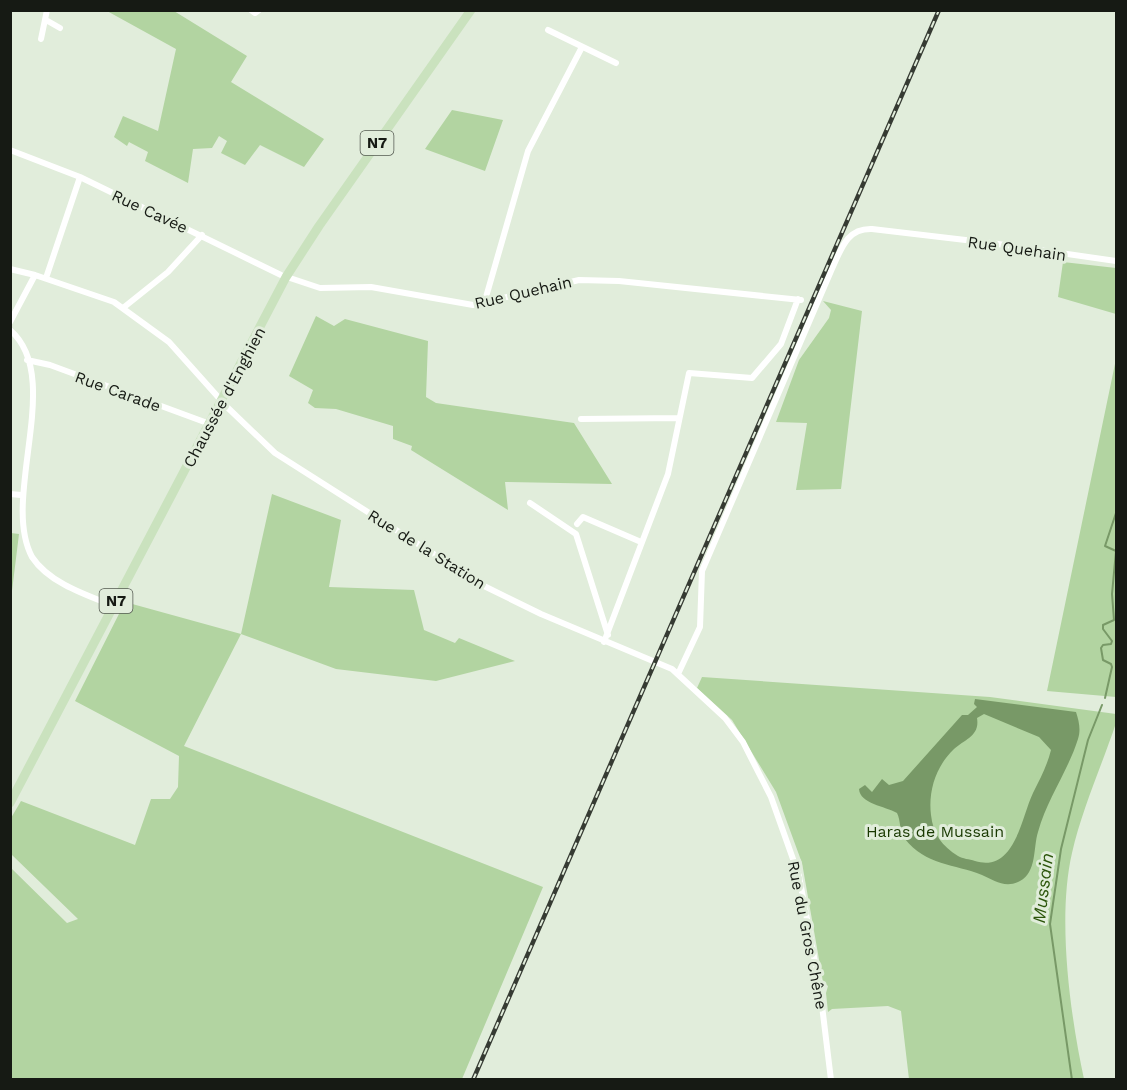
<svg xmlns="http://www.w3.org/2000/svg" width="1127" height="1090" font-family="'Work Sans',sans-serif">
  <rect width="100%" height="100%" fill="#e1eddb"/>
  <path fill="#b2d4a1" d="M107,11H174L247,56L231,82L324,139L304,167L260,145L245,165L221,153L227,141L219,136L212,148L193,149L188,183L145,161L148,152L129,142L127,146L114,137L123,116L158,131L176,49Z
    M452,110L503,120L485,171L425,149Z
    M1063,262L1116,268V314L1058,297Z
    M823,301L862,311L841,489L796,490L807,423L776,422L799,360L829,318L831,310Z
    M316,316L334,326L345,319L428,341L426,397L436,403L574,423L612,484L505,482L508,510L411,450L412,446L393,439V426L336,409L315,408L308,403L313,390L289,376Z
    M1116,359V697L1047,691Z
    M272,494L341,520L329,587L414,590L424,630L455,643L459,638L515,661L436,681L336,669L241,634L184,746L543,887L462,1079H11V868L67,923L78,919L11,854V818L21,801L135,845L151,799H170L178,787L179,756L75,701L125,602L241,634Z
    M11,533L19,534L11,599H10Z
    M702,677L990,697L1116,714V723C1102,765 1082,809 1072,853C1057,918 1070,1014 1084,1079H909L901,1011L888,1006L832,1009L828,1012L826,993L828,986L823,982L802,863L776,792L732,720L697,688Z"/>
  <path fill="#789967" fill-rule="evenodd" d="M975,699L1076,712C1079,721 1081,730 1078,739C1068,771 1047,799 1038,832C1033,848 1037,872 1020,881C1005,889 994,880 982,875C955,864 925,865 905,839C899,831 901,821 897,813C885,806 860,804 859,789L865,785L872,792L882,779L889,785L903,781L962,715H968L977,707L974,704ZM984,714L1039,737L1051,750C1047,766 1040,779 1033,793C1021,818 1015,873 975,861C969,859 963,859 958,856C942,846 933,834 931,815C928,791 936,766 954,749C965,739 980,736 977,718Z"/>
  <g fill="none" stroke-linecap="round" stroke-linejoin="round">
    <path stroke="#789967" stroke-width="2" d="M1105,698L1112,667L1111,664L1103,660L1101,648L1103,645L1111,644L1112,641L1103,629V625L1114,620L1112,594L1116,551L1105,546L1116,513
      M1072,1080L1050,924L1061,849L1088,740L1102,705"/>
    <path stroke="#fff" stroke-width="6" d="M251,10L255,13L259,10
      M46,20L60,28
      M548,30L616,63
      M41,39L47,10
      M10,150L80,177L281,275L320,288L371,287L473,305L579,280L619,281L801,300
      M10,269L35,275L10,322
      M35,275L114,302L169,342L227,407L275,453L484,586L541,614L672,669L725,718L743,742L771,797L799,876L820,989L831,1080
      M46,278L80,177
      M484,304L528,151L582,47
      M123,308L168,272L202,235
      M10,330C65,377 0,498 32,557C49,583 86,595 114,606
      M27,360L50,365L210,424
      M581,419L679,418
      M10,494L21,495
      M530,503L576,534L608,635
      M577,524L583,517L641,542
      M604,642L668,474L689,373L752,378L781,344L798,299
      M678,674L700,627L702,571L831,271C841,250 846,228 872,229L991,243L1116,261"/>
    <path stroke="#cae2be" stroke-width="9" d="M10,803L286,277L319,226L471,10"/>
    <g stroke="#363b33" stroke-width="4.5">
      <path id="rail" d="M473,1080L939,10"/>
    </g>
    <use href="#rail" stroke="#e1eddb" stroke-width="2" stroke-dasharray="7" stroke-linecap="butt"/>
  </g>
  <g text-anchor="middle" stroke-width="6" stroke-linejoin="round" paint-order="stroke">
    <g fill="#e1eddb" stroke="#535950" stroke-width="1.5">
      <rect x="360.5" y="131" width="33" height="24" rx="4.5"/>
      <rect x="99.5" y="589" width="33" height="24" rx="4.5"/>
    </g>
    <g font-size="15" font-weight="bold" fill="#161a14">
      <text x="377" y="148">N7</text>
      <text x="116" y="606">N7</text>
    </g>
    <g font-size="16" fill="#161a14" stroke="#e1eddb">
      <text transform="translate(150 211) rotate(25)" y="6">Rue Cavée</text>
      <text transform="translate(1017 248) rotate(8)" y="6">Rue Quehain</text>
      <text transform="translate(523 292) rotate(-13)" y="6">Rue Quehain</text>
      <text transform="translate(118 391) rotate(20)" y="6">Rue Carade</text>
      <text transform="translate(224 397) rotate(-62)" y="6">Chaussée d'Enghien</text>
      <text transform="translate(427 549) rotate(32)" y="6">Rue de la Station</text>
      <text transform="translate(808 935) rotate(79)" y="6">Rue du Gros Chêne</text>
    </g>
    <g font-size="16" fill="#193901" stroke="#e1eddb">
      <text x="935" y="837">Haras de Mussain</text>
    </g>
    <g font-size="18" font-style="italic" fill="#2c560b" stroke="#e1eddb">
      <text transform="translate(1043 888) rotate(-83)" y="6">Mussain</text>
    </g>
  </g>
  <rect width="1127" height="1090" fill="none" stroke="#161a14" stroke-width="24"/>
</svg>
